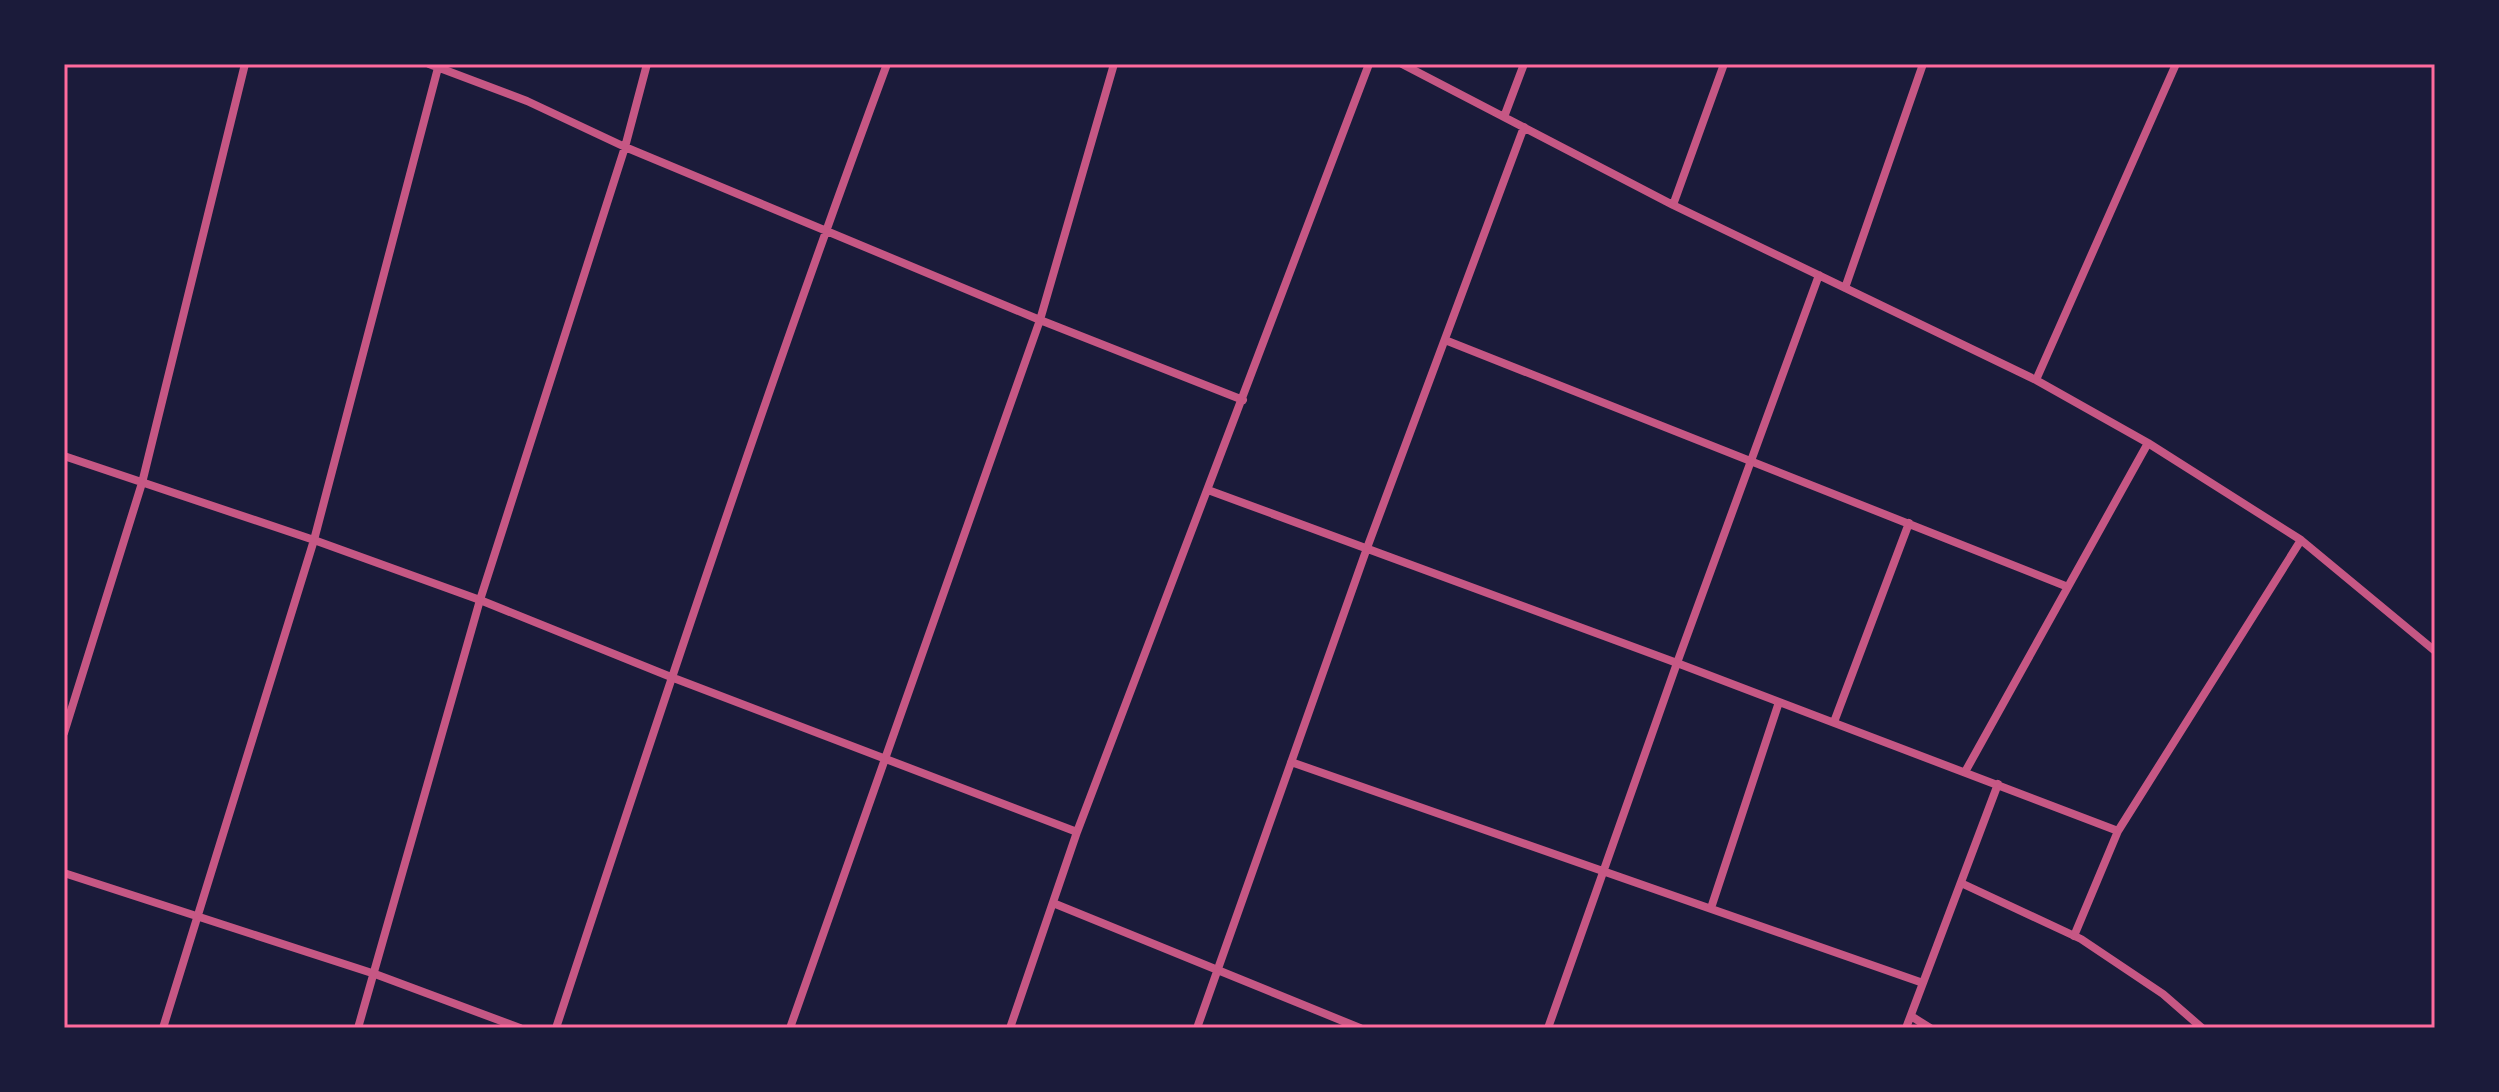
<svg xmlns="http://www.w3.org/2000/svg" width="2499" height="1092" font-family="Jost,sans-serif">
  <rect width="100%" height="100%" fill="#1b1b3a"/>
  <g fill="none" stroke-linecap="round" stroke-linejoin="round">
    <path stroke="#c65784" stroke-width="8" d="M429,64L527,101L625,147L1040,320L1243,400
      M1402,64L1673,205L2036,380L2148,443L2301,540L2435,651
      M1504,117L1524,64
      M1673,205L1724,64
      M1845,288L1923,64
      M1445,340L2068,587
      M2036,380L2176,64
      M64,456L314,540L480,600L671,677L1077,832
      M1208,490L1677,663L2118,831
      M1834,722L1909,523
      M64,733L142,483L245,64
      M1291,762L1923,983
      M1965,772L2148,443
      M64,873L375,974L520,1028
      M1961,883L2081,939L2163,994L2202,1028
      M1053,903L1360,1028
      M1711,908L1779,702
      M2074,936L2118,831L2301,540
      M1911,1016L1930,1028
      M163,1028L314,540L439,64
      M358,1028L480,600L625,147L647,64
      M556,1028C662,705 769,382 887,64
      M790,1028L1040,320L1114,64
      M1010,1028L1077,832L1369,64
      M1197,1028L1367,548L1524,127
      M1548,1028L1677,663L1819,275
      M1906,1028L1998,784"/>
  </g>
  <rect width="2499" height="1092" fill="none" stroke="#1b1b3a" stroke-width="132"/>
  <rect x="66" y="66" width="2367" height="960" fill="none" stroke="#ff6b9d" stroke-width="3"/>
</svg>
